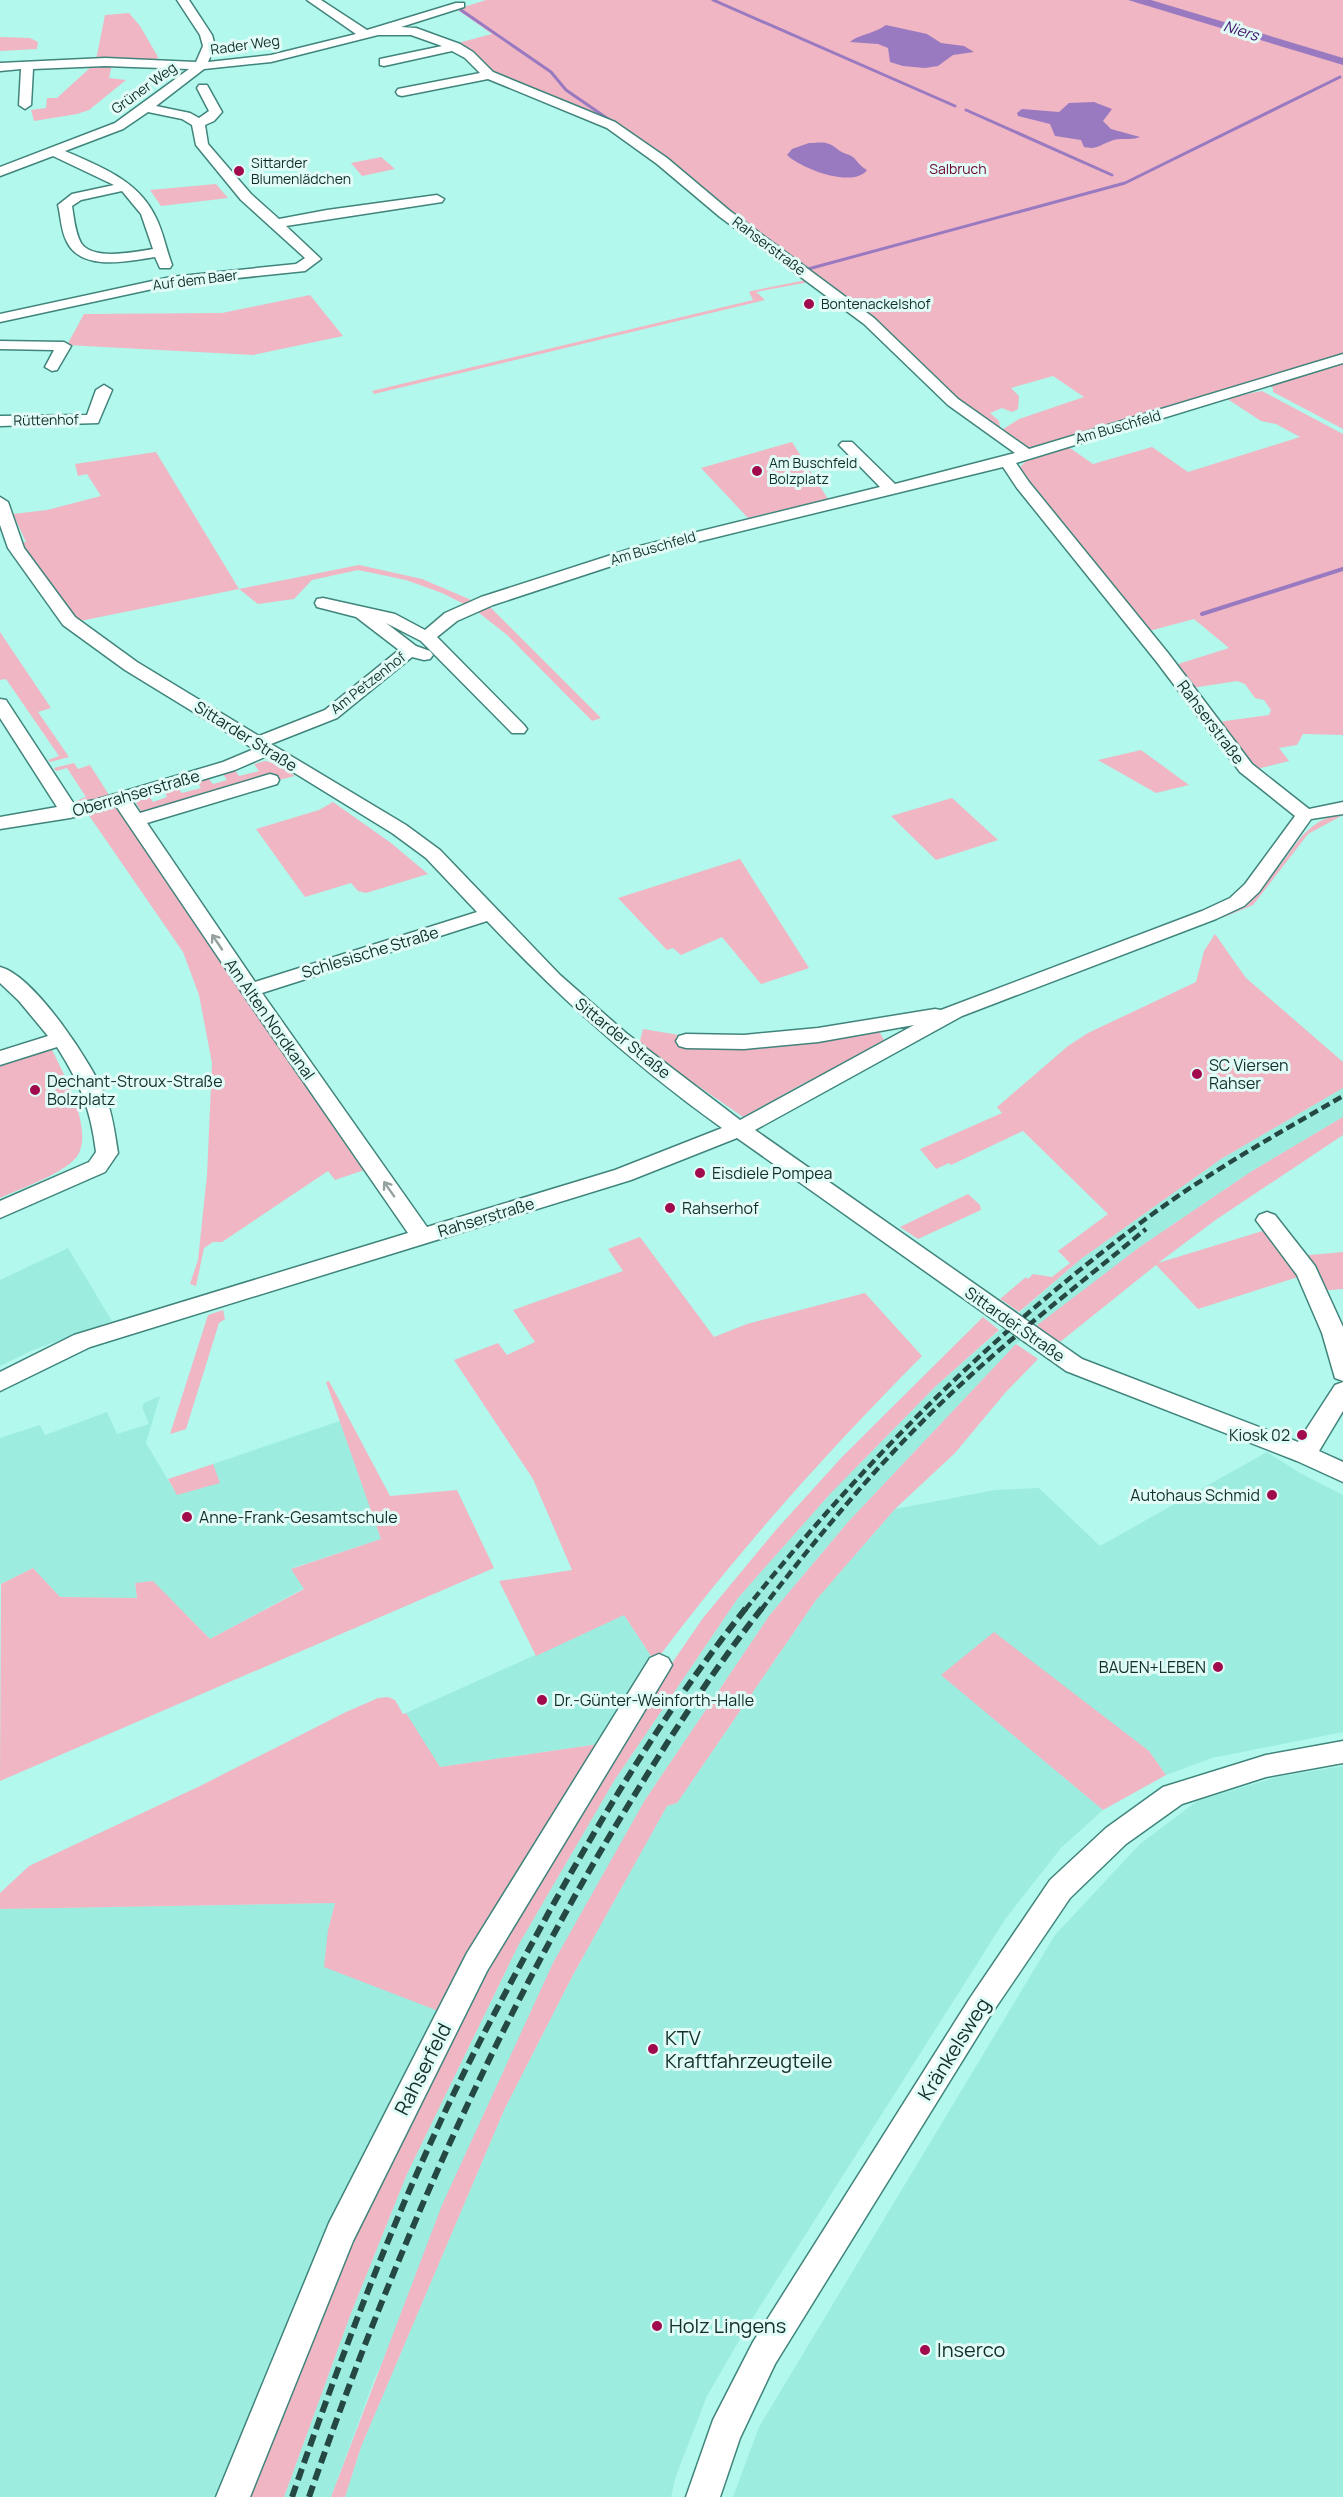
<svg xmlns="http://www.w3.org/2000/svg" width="1343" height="2497" font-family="Manrope,sans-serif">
  <rect width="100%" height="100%" fill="#b2f8ed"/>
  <path fill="#9cece0" d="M1343,1088V1117L1252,1171L1141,1246L1016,1344L848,1522L769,1616L645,1800L374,2380L331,2497H284L350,2316L407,2174L519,1944L614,1781L738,1598L830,1494L936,1386L1081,1259L1221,1159Z
    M68,1248L112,1321L33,1350L0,1366V1280Z
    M160,1396L146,1443L177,1495L219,1483L213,1464L340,1421L381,1539L292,1568L304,1588L210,1639L153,1581L135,1584L137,1598L60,1597L33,1568L0,1584V1438L40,1425L45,1435L107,1412L117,1434L149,1424L142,1407L144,1403Z
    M1267,1452L1300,1473L1343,1495V1732L1212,1758L1166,1775L1149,1751L941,1674L1103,1810L1061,1848L1006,1918L747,2327L707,2396L676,2476L671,2497H345L361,2447L505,2108L573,1975L667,1806L677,1803L816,1600L895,1509L995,1490L1039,1488L1100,1546Z
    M624,1615L655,1662L599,1744L439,1767L406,1713Z
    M1343,1766V2497H733L759,2427L1055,1935L1140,1844L1197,1801L1277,1777Z
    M335,1903L328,1930L441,2012L361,2168L269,2365L220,2497H0V1909Z"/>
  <path fill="#f0b6c3" d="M486,0H1343V355L1028,450L1000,431L1019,419L1084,397L1053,376L1011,388L1019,396L1018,409L1012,412L1002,408L990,413L999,421L1000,427L997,428L956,399L665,159L599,115L594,116L492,74L454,44L492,34L455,8H461Z
    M129,13L140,26L158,57L154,63L96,60L105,15Z
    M0,37L30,38L38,42L37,49L0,51Z
    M112,65L109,78L126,80L89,110L77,114L34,121L31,110L46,108L47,98H57L92,66Z
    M381,157L395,169L362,176L351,163Z
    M216,184L228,198L161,206L150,190Z
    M806,280L809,282L756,292L765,300L374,394L372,391L753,300L749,292L751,291Z
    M310,295L343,336L253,355L67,345L84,314L222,313Z
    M1343,360V429L1273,392V388L1267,384Z
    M1262,391L1343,434V735L1303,734L1297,745L1279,748L1289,761L1257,769L1242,754L1218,722L1269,715L1271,710L1264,700L1255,698L1245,684L1237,681L1192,688L1175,665L1229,648L1194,619L1149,631L1041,500L1019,469C1028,454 1051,451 1067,446L1093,464L1152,447L1188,472L1300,437L1276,424L1261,421L1226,398Z
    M792,442L828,499L748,518L701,468Z
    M156,452L239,589L359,565L422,579L476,602L468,606L442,593L406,580L358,570L312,580L294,599L258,604L239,589L75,622L24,549L22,542H26L13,514L47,510L101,496L87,474L78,476L75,464Z
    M487,604L601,718L592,721L507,635L474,609Z
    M0,632L51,708L38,712L69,757L50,762L48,760L59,756L6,679L0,680Z
    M1141,750L1189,785L1156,793L1098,760Z
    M265,761L272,762L295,776L143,814L134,800L149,796L153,802L167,797L164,791L177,787L182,793L201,788L197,781L208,778L213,784L227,780L223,774L235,770L239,776L259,771L254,764Z
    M74,763L78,769L90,765L109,795L78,804L76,801L86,797L67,768L56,771L54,768Z
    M952,798L998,840L936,860L891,816Z
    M333,802L391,843L428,874L366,893L358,891L351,883L305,897L256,829L319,810Z
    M117,806L367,1169L335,1180L328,1171L222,1242H213L204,1248L196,1286L190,1284L198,1260L207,1175L212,1063L199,995L183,952L88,814Z
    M1343,813V815L1308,834L1253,905L1222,918C1240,907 1255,895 1269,879C1295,850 1301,822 1343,813Z
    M740,859L809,968L761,984L722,937L681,955L673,948L667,950L618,898Z
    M1215,934L1246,978L1343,1062V1088L1221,1159L1081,1259L1019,1312L1000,1299L1026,1277L1028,1279L1033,1274L1052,1277L1070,1263L1058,1251L1108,1214L1023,1131L951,1165L949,1163L936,1169L920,1149L1002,1113L997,1107L1068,1046L1088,1033L1196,982L1204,951Z
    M643,1029L685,1036L686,1045L878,1029L886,1044L804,1083L743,1117L639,1045Z
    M51,1048C63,1072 92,1126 79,1153C70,1172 19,1189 0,1198V1062Z
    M1343,1117V1135L1217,1219L1158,1263L1269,1229L1304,1275L1198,1309L1156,1265L1060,1342L1036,1326L1141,1246L1252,1171Z
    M968,1194L980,1205L981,1210L918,1239L900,1227Z
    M640,1237L714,1337L747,1324L865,1293L922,1356C826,1453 736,1553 655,1662L624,1615L536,1656L499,1581L572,1570L533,1479L454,1360L498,1343L507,1355L535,1342L513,1310L623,1271L608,1249Z
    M1343,1252V1289L1319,1291L1299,1256Z
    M223,1310L225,1319L219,1323L186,1429L170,1434L208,1315Z
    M983,1317L999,1330L936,1386L830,1494L738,1598L614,1781L519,1944L407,2174L350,2316L284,2497H250L381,2170L506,1925L613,1749L703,1618L775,1531L842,1457Z
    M1016,1344L1038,1359L1005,1393L955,1453L895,1509L816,1600L677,1803L667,1806L573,1975L505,2108L361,2447L345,2497H331L442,2205L553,1963L645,1800L769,1616L848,1522Z
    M329,1381L390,1496L457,1490L494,1568L0,1781L1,1584L33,1568L60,1597L137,1598L135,1583L153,1581L210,1639L304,1589L291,1569L381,1539L326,1382Z
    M213,1464L220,1483L177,1495L168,1479Z
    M994,1632L1149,1751L1166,1775L1103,1810L941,1675Z
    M388,1697L395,1700L403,1714L406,1713L440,1767L599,1744L441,2012L324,1967L328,1930L335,1903L0,1909V1893L29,1866L200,1786L346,1712L378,1698Z"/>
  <path fill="#997ac1" d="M1128,0H1151L1343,58V65Z
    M886,25L927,34L941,43L964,46L974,52L953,55L938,66L925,68L903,66L890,62L888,48L878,44L850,42C859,34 874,34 886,25Z
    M1094,102L1112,109L1103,121L1111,129L1140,137C1130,141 1120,137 1111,141C1099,145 1097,150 1084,147L1081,140L1055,136L1050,124L1018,116L1017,113L1022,109L1059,112L1069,103Z
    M809,143C825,142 828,141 840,151C844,154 849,154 853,157C858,162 860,166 867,170C853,189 800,168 787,155L792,149Z"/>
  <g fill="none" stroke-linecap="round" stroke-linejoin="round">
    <path stroke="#997ac1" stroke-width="3" d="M713,0L955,106
      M461,10L551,72L566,90L614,123
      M966,110L1112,175
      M808,269L1125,183L1340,77"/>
    <path stroke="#997ac1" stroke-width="4" d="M1202,614L1343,569"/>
    <g stroke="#40847b" stroke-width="3">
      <path id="minor" d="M177,0H189L212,35L215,46L208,62L271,55L356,34L307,0H321L367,30L456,3H464V7L401,27L416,28L460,44L473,52L493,72L615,122L667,158L730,211L874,318L958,399L1029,449L1343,354V363L1016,463L1029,482L1168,653L1252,764L1309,809L1343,802V814L1311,819L1259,892L1244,906L1216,919L962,1016L755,1130L1082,1359L1298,1442L1335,1385L1343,1382V1411L1319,1451L1343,1462V1482L1297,1461L1066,1371L737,1138L631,1180L90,1347L0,1391V1372L74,1335L408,1233L243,994L116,806L70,818L0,829V817L57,807L0,718V699L6,700L74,804L95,800L223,762L254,749L125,670L63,625L8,548L0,525V497L8,502L24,548L75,617L137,662L259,736L325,710L399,650L356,617L317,607L315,603L317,599L323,598L395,614L425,630L445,613L481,597L636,547L880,487L842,448L839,445L842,442H852L895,484L1015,453L948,405L864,324L720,217L657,164L607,128L488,79L402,96L398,95L396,92L398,89L480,73L465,58L452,51L384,66L380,65V59L442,46L411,35H378L271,62L204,69L156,106L190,113L199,118L209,111L197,88L199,85H207L222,112L214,121L205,125L208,144L251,194L279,219L327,210L437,195L444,199L442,202L286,226L321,259L305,271L171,285L0,322V314L171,277L296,264L305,258L241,200L196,145L192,125L182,119L148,112L123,129L65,151C99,166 138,180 155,216C163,231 166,249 172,265L170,268H160L155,257C129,261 82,272 67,242C61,231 61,217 58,205L72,194L114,185L53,156L0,176V167L115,123L189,69L105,66L33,69L31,105L25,109L19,105L21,69L0,71V63L105,58L196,62L203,46L200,35ZM122,191L141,214L153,249C135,252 93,261 81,243C75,232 74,218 72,206L81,200ZM1003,467L1017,488L1156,661L1240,772L1295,816L1245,884L1230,898L1202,911L941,1010L935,1009L818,1028L744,1035L686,1034L679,1036L676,1041L679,1046L686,1048L744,1049L818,1042L914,1025L740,1120L626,1033L560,975L440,850L406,825L271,744L337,718L412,657L424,660L430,659L433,655L430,651L416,646L386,623L421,641L512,733H524L527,729L524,725L437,637L457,621L493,605L648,554ZM267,756L392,833L426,858L477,912L255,982L147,823L277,784L279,780L277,776L270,774L140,813L132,801L235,770ZM487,921C560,998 635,1066 722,1128L615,1170L427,1227L262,993Z
        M0,341L64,342L71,346L57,370L52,371L45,367L54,350L0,349Z
        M104,385L112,390L98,423L0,426V416L87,415L96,390Z
        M0,967C35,976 93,1065 106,1098C113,1116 115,1135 118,1153L105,1172L0,1218V1201L89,1162L96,1152C91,1110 80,1083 57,1047L0,1065V1051L48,1036L19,1001L0,983Z
        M1267,1212L1275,1215L1315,1266L1343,1327V1381L1335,1378L1322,1333L1297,1275L1256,1220L1259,1215Z
        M659,1654L668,1658L672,1665L668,1672L487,1971L353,2241L250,2497H216L329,2223L467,1953L650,1658Z
        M1343,1741V1763L1266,1777L1182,1804L1126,1844L1070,1898L990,2016L775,2364L740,2438L720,2497H686L713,2420L753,2342L970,1998L1050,1880L1106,1828L1163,1787L1266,1755Z"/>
    </g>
    <use href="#minor" fill="#fff" fill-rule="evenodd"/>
    <path stroke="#254843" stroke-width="4.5" stroke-dasharray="9 4.5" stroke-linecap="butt" d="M745,1610C864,1461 990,1335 1143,1221C1206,1174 1275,1135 1343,1096
      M761,1610C815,1540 871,1472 934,1410C1000,1345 1075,1288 1146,1229"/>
    <path stroke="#254843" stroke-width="6" stroke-dasharray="12 6" stroke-linecap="butt" d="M292,2497C335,2374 381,2250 436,2131C470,2057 510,1984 549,1912C608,1806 671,1702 746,1608
      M309,2497C391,2261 492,2030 621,1817C665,1745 710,1674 762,1608"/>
  </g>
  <defs><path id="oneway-shaft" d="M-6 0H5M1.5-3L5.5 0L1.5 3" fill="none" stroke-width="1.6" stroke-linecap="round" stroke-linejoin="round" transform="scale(1.5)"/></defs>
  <g stroke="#94a19f">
    <use href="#oneway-shaft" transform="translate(217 942) rotate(-124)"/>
    <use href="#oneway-shaft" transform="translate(389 1189) rotate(-125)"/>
  </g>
  <g fill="#a10a4d" stroke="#e1fcf7" stroke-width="2">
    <circle cx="239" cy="171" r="6"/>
    <circle cx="809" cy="304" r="6"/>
    <circle cx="757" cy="471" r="6"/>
    <circle cx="1197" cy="1074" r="6"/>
    <circle cx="35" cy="1090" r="6"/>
    <circle cx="700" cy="1173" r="6"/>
    <circle cx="670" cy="1208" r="6"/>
    <circle cx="1302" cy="1435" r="6"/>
    <circle cx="1272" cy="1495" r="6"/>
    <circle cx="187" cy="1517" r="6"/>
    <circle cx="1218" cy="1667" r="6"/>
    <circle cx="542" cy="1700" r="6"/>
    <circle cx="653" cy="2049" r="6"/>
    <circle cx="657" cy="2326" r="6"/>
    <circle cx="925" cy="2350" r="6"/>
  </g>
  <g text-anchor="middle" stroke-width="6" stroke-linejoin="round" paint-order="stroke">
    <g font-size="14" fill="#112e2a" stroke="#e1fcf7">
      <text transform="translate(245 45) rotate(-8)" y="5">Rader Weg</text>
      <text transform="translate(144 88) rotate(-36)" y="5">Grüner Weg</text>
      <text transform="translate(769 246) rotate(37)" y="5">Rahserstraße</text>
      <text transform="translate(195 280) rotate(-7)" y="5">Auf dem Baer</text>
      <text transform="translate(46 420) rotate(-1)" y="5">Rüttenhof</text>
      <text transform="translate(1118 427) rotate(-16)" y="5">Am Buschfeld</text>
      <text transform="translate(653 548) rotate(-16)" y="5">Am Buschfeld</text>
      <text transform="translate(368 683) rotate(-38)" y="5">Am Petzenhof</text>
    </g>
    <g font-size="14" fill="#112e2a" stroke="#e1fcf7" text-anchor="start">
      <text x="251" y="168">Sittarder<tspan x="251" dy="16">Blumenlädchen</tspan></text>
      <text x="821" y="309">Bontenackelshof</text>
      <text x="769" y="468">Am Buschfeld<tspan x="769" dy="16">Bolzplatz</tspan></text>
    </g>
    <g font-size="14" fill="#6a002f" stroke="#e1fcf7">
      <text x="958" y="174">Salbruch</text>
    </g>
    <g font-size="15" font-style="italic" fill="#43156a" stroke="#e1fcf7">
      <text transform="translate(1241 31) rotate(17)" y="5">Niers</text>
    </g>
    <g font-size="16" fill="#112e2a" stroke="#e1fcf7">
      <text transform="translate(1211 722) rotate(53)" y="6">Rahserstraße</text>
      <text transform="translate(246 736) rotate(32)" y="6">Sittarder Straße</text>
      <text transform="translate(136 793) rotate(-16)" y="6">Oberrahserstraße</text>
      <text transform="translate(370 952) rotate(-17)" y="6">Schlesische Straße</text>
      <text transform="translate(270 1019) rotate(55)" y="6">Am Alten Nordkanal</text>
      <text transform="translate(623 1038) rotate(39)" y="6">Sittarder Straße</text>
      <text transform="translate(486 1217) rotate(-17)" y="6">Rahserstraße</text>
      <text transform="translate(1015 1324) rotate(35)" y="6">Sittarder Straße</text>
    </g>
    <g font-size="16" fill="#112e2a" stroke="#e1fcf7" text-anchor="start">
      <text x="1209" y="1071">SC Viersen<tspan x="1209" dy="18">Rahser</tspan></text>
      <text x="47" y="1087">Dechant-Stroux-Straße<tspan x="47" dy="18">Bolzplatz</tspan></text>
      <text x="712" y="1179">Eisdiele Pompea</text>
      <text x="682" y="1214">Rahserhof</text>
      <text x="1290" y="1441" text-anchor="end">Kiosk 02</text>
      <text x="1260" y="1501" text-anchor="end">Autohaus Schmid</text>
      <text x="199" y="1523">Anne-Frank-Gesamtschule</text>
      <text x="1206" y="1673" text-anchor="end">BAUEN+LEBEN</text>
      <text x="554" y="1706">Dr.-Günter-Weinforth-Halle</text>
    </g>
    <g font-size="20" fill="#112e2a" stroke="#e1fcf7" text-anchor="start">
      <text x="665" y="2045">KTV<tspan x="665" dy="23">Kraftfahrzeugteile</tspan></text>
      <text x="669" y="2333">Holz Lingens</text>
      <text x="937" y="2357">Inserco</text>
    </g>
    <g font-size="20" fill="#112e2a" stroke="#e1fcf7">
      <text transform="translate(954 2049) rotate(-58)" y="7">Kränkelsweg</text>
      <text transform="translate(423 2069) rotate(-63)" y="7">Rahserfeld</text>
    </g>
  </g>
</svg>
